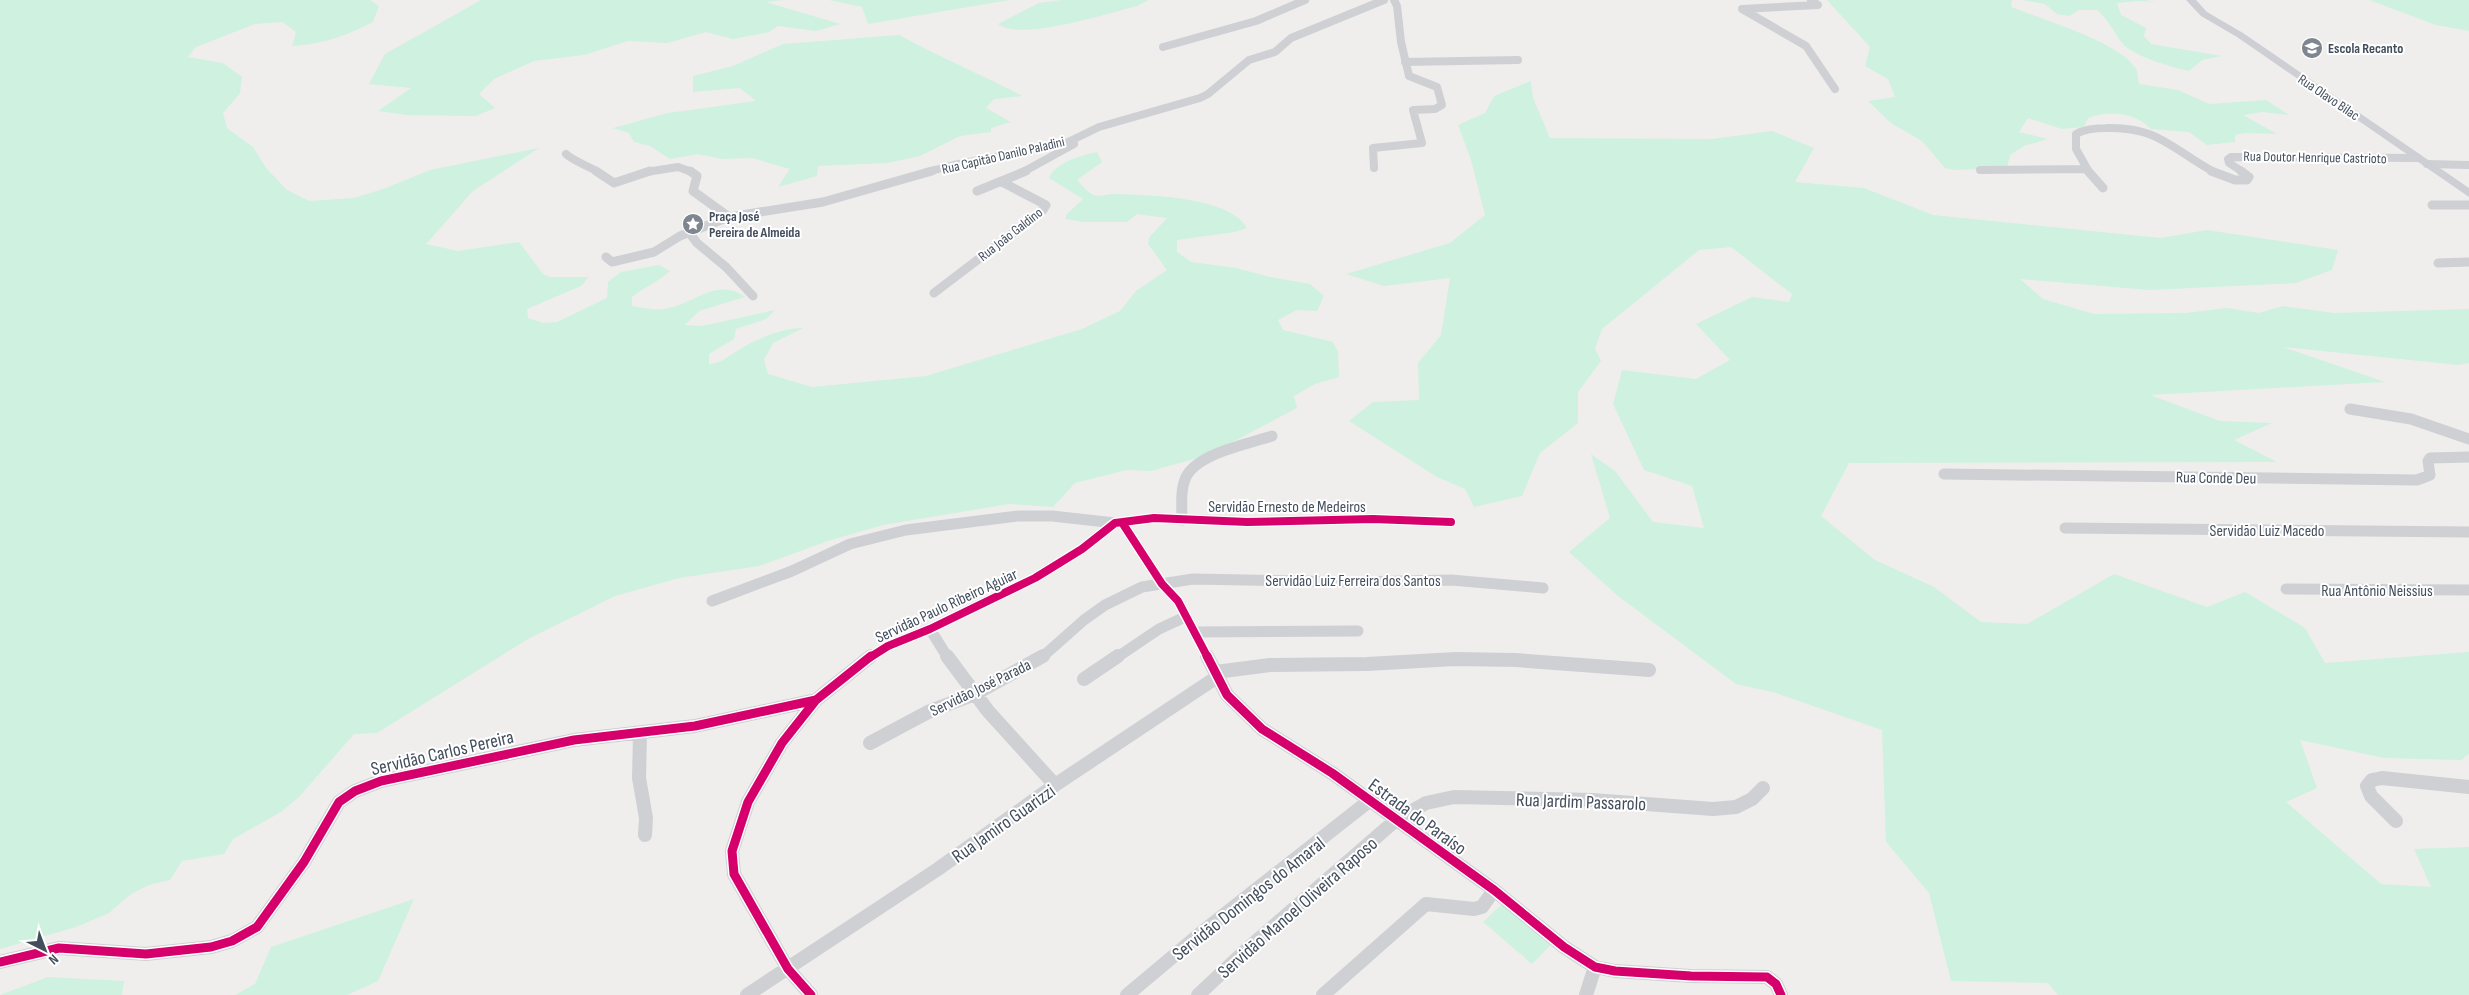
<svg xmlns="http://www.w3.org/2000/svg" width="2469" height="995" font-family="'Sofia Sans Condensed',sans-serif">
  <rect width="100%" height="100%" fill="#efeeed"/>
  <path fill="#cff1df" d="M0,0H370L379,6L373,22C345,36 324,44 292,46L296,32L283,22L255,24L196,47L188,57L223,63L242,77L240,93L223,113L227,128L253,147L266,168L287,190L309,201L354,198L386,188L430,170L539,148L473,191L426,244L458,251L519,242L543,274L550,277H589L581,286L527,309L528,318L544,323L557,322L607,298L608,282L621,272L659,265L670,271C658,282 644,287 632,297V306C642,307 654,311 664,309C693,305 717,276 745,297L699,311L685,325L702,326L775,310L766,319L736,329L734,339L709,354V364C721,363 727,357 737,351C756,339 781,328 803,328L773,343L764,360L768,374L812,387L926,376L1082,329L1120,311L1136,291L1167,270L1148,244L1149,238L1167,218L1137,214L1127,222H1084L1065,219L1067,214L1083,199L1049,178C1056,162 1080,156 1097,152L1102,162L1077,180C1081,184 1088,193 1094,195C1099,197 1108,194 1114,194C1147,195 1229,196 1247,228L1235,232L1177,240V252L1191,262L1236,268L1270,277L1310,284L1324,296L1317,311L1297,310L1278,320L1283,330L1333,342L1338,352L1339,377L1315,384L1294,396L1297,408L1227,445L1194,459L1151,471L1126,470L1075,483L1053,507L1009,504L883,525L828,541L759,566L679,578L615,596L528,639L377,733L354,734L299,797L281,812L233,839L224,854L182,861L170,880L149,885L131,894L109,913L76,927L0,949Z
    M481,0H784L766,2L840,24L816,31L778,26L769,32L733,39L706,32L667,43L628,41L584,55L534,61L494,79L479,94L495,108L476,116L407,115L378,111L411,88L369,84L385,54Z
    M829,0H1010L868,24L862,7Z
    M1061,0H1149L1137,6C1108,13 1021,42 998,24L1039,3Z
    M1827,0H2012L2011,7C2039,18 2122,43 2136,69C2138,72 2138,79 2139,84L2178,90L2209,104L2266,100L2289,115L2263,112L2243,115L2277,134L2244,133L2235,135V142L2207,145L2189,132L2151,129C2134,112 2110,110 2088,118L2084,127L2062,129L2028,118L2019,132L2048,139L2024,146L2010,155L2007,168L1954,170L1945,168L1922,141L1891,123L1868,101L1895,97L1888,79L1865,66L1870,47Z
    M2022,0H2146L2157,2L2138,1L2117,3L2121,15L2146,28L2144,36L2151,44L2222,56L2202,60L2189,71C2174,68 2133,56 2123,44C2114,33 2109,20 2097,10H2079L2069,16L2057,14L2045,4Z
    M2369,0H2469V31L2436,25Z
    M899,35C939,57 981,74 1022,96L994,99L986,108L1011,122L991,128V132L960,136L920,156L887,163L818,166L817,176L778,187L790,169L752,158L722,159L698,154L670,159L650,146L634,142L629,133L613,128L668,113L756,101L740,88L693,92V76L733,66L783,44Z
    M1531,81L1533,98L1550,138L1712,139L1772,131L1814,148L1795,182L1864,188L1933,215L2161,238L2207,230L2338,250L2332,270L2296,283L2149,290L2020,279L2043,299L2094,314L2186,313L2227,308L2259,313L2283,306L2334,313L2469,309V363L2458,365L2283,347L2385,382L2150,395L2220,421L2272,423L2234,440L2277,462L1849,463L1821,516L1875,560L1934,587L1981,622L2027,624L2114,574L2207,607L2245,592L2305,628L2325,663L2469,652V754L2461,760L2384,758L2300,740L2317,788L2286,802L2381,884L2431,887L2414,849L2469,847V995H2058L2048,983L1951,981L1929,893L1886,842L1882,730L1776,693L1736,684L1618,596L1569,552L1610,518L1591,454L1615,471L1653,522L1704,528L1692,486L1644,470L1613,404L1622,370L1696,379L1730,360L1696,324L1752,297L1789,302L1792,294L1731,247L1699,250L1602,329L1595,349L1601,361L1578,392V423L1540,453L1522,496L1474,507L1465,489L1437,477L1349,421L1373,402L1419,400L1418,363L1441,335L1450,278L1384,286L1346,274L1450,243L1485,215L1471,160L1458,125L1485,113L1494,96Z
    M414,899L378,981L347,995H235L255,984L271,947Z
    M1502,904L1551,945L1532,964L1483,922Z
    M48,977L124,981L122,995H0Z"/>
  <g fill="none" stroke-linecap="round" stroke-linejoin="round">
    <path stroke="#ced0d4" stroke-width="8" d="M1811,0L1818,5L1742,9L1806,46L1835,89
      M1163,47L1256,21L1305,0
      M1405,62L1518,60
      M566,154C575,162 587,165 598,172
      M2427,164L2469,165
      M1374,168L1373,148L1422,143L1413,110L1435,109L1442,105L1437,87L1409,76L1401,42L1397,6L1394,0
      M1980,170L2086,169
      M646,172L678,167L692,172
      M927,172L954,165L1066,143L1099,127L1200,98L1208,94L1249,60L1275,52L1291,38L1384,0
      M1023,172L1074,144
      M2089,172L2076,149V134C2085,129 2096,128 2106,128C2158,126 2173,150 2214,172
      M2243,172L2229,163L2228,159L2231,157L2418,158"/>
    <path stroke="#ced0d4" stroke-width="9" d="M596,171L614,183L650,171
      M690,171L697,176L693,191L729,217
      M2088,171L2103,188
      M2211,171L2235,180H2247L2249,177L2241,171
      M977,191L1026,171
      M2432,205H2469
      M689,232L697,243L726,267L753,296
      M606,257L612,262L654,252L680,236L729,217L823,202L932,171
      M2438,263L2469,262
      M934,293L1043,210L1046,205L1002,182"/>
    <path stroke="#ced0d4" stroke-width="11" d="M2350,409L2411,419L2469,439
      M1944,474L2417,480L2430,475L2428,461L2430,458L2469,457
      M1182,520C1182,506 1180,490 1186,477C1198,453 1248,444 1272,436
      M1123,524L1162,584L1178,601L1208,658
      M2065,528L2469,532
      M2286,589L2469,590
      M712,601L792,571L850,544L906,530L1018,516H1052L1115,523
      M930,629L948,658
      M1194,632L1358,631
      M869,658L888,646L930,629L1035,578L1082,549L1115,523L1154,518L1247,522L1373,519L1451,522
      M1041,658L1084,620L1105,605L1142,587L1193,579L1354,582L1451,580L1543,588
      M1116,658L1159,629L1185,617"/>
    <path stroke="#ced0d4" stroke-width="14" d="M947,656L988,711L1055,785
      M1207,656L1227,695L1262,729L1332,773L1494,890L1564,947L1595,967L1615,971L1691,976L1767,977L1776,984L1781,995
      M1216,672L1270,665L1367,664L1456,659L1515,660L1649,670
      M1084,679L1118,656
      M640,734L639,778L646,818L645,835
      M870,743L930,711L975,694L1043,656
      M2396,821L2371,796L2367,786L2372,780L2382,778L2469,787
      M0,962L59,948L146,954L211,947L232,941L257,927L304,862L339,802L355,791L381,781L574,740L695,726L816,700
      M747,995L938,869L1055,785L1217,677
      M811,995L788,969L734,874L732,851L748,802L782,743L816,700L871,656
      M1127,995L1201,933L1369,801
      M1198,995L1246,950L1396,820L1426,803L1454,797L1592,800L1713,809L1736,807L1752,799L1763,788
      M1323,995L1426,904L1474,909L1482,907L1494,890
      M1586,995L1595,967"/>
    <path fill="#cdcfd4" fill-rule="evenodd" d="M2186,0H2196L2207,12L2243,33L2469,188V197L2237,37L2201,16Z"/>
    <g stroke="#fff" stroke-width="11">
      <path id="cycleway-far1" d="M1123,524L1162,584L1178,601L1208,658
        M869,658L888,646L930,629L1035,578L1082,549L1115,523L1154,518L1247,522L1373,519L1451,522"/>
    </g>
    <g stroke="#fff" stroke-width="12">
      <path id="cycleway" d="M1207,656L1227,695L1262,729L1332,773L1494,890L1564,947L1595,967L1615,971L1691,976L1767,977L1776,984L1781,995
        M0,962L59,948L146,954L211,947L232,941L257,927L304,862L339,802L355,791L381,781L574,740L695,726L816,700
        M811,995L788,969L734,874L732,851L748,802L782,743L816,700L871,656"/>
    </g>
    <use href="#cycleway-far1" stroke="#d6006c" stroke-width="8"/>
    <use href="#cycleway" stroke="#d6006c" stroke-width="9"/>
  </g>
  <defs>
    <g id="school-disc" transform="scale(1.125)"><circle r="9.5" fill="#7f868f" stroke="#fff"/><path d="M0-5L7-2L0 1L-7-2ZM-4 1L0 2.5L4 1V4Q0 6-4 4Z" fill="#fff"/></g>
    <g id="sight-disc" transform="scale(1.125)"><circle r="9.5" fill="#7f868f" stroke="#fff"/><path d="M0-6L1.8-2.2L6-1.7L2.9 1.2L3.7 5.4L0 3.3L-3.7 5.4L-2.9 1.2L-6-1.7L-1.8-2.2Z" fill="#fff"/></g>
  </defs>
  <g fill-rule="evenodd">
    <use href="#school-disc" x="2312" y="48"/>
    <use href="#sight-disc" x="693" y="224"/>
  </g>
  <g text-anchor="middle" stroke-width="4" stroke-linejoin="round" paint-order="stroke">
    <g font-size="14" font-weight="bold" fill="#434e5d" stroke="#fff" text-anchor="start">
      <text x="2328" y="53">Escola Recanto</text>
      <text x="709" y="221">Praça José<tspan x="709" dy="16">Pereira de Almeida</tspan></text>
    </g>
    <g font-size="14" fill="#434e5d" stroke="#fff">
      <text transform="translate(2329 97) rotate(34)" y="5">Rua Olavo Bilac</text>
      <text transform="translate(1003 155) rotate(-13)" y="5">Rua Capitão Danilo Paladini</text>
      <text transform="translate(2315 157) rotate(1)" y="5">Rua Doutor Henrique Castrioto</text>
      <text transform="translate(1010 234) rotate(-38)" y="5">Rua João Galdino</text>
    </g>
    <g font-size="16" fill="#434e5d" stroke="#fff">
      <text transform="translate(2216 477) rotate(1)" y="6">Rua Conde Deu</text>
      <text x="1287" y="512">Servidão Ernesto de Medeiros</text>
      <text x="2267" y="536">Servidão Luiz Macedo</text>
      <text x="1353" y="586">Servidão Luiz Ferreira dos Santos</text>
      <text x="2377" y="596">Rua Antônio Neissius</text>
      <text transform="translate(946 605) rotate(-25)" y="6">Servidão Paulo Ribeiro Aguiar</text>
      <text transform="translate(980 687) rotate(-26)" y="6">Servidão José Parada</text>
    </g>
    <g font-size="19" fill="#434e5d" stroke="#fff">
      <text transform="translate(442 752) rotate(-13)" y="7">Servidão Carlos Pereira</text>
      <text transform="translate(1581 801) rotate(2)" y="7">Rua Jardim Passarolo</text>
      <text transform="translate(1418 816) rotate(36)" y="7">Estrada do Paraíso</text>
      <text transform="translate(1003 823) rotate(-35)" y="7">Rua Jamiro Guarizzi</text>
      <text transform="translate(1248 898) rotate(-38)" y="7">Servidão Domingos do Amaral</text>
      <text transform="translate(1297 907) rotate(-41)" y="7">Servidão Manoel Oliveira Raposo</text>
    </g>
  </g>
  <g transform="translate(45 950) rotate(138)" stroke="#ffffff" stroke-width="4" paint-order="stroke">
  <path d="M0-4L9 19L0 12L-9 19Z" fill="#434e5d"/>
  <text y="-8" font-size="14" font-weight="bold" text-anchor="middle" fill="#434e5d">N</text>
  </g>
</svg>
